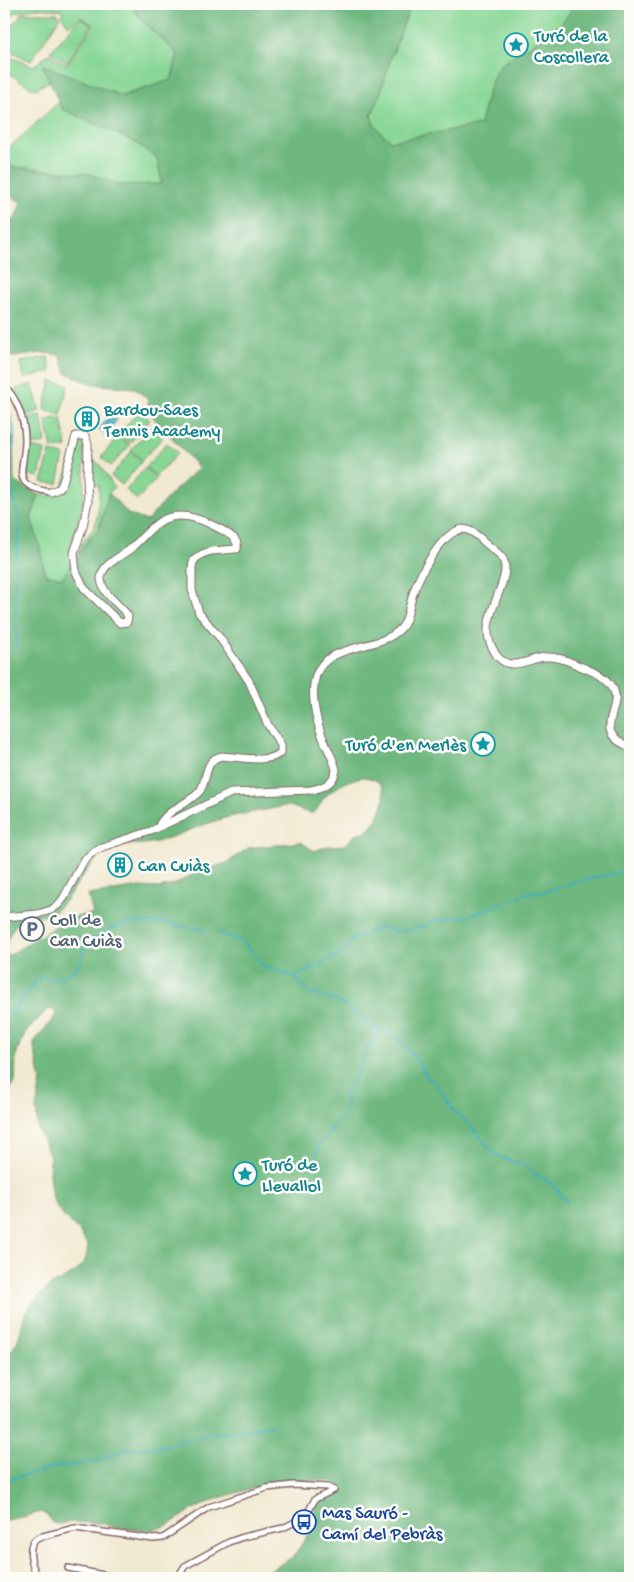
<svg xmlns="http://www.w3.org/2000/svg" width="634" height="1582" font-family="'Gochi Hand',sans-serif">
  <rect width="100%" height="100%" fill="#fdfcf7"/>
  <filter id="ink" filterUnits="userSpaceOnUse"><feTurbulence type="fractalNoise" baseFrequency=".02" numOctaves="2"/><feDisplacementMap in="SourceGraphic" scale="10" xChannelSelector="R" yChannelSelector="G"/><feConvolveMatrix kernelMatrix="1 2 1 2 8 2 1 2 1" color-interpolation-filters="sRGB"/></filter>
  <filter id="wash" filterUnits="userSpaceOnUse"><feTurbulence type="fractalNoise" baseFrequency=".0096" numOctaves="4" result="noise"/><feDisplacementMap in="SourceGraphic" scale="20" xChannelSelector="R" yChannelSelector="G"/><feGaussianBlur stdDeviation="1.12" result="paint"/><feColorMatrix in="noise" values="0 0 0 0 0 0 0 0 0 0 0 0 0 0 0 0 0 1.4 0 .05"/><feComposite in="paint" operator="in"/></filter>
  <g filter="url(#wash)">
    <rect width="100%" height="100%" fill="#f1e9d1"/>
    <path fill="#88d796" stroke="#697b60" d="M4,4H129L147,26L178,54L171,80L122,96L43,65L51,80L36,89C24,85 15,76 4,70V55L34,66L48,54L67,64L94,25L81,17L69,26L61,15L63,10L35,8L15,13L4,25Z
      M411,4H573C566,32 520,47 500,66C491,75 483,112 480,125L391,141L381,133L373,122L371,115L378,101L389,64Z
      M23,13H57L60,17L31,61L4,48V33Z
      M81,18L92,25L67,62L50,52Z
      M59,102L133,141L157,158L162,184L121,185L90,174L4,166V142L10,147Z
      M48,357L51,372L24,378L21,362Z
      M51,381L68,385L61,415L44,410Z
      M32,384L40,411L26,415L16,389Z
      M139,411L150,420L130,443L119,433Z
      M41,415L46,443L33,445L26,418Z
      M61,417L67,447L52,449L46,420Z
      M151,427L163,437L142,460L131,450Z
      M119,436L130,445L111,466L101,457Z
      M80,437L84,441V500L69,552L73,563L62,578L44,574L39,544L31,518L39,495L54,496L61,491L77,441Z
      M167,443L178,453L156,476L146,467Z
      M30,447L45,450L39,477L25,474Z
      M50,452L64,455L58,484L42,482Z
      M131,452L142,461L122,485L111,476Z
      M91,457L100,465L114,487L109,493L98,531L87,541L78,556C78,539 93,536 96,522C99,511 98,498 99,486L91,483Z
      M145,468L157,478L137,500L126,490Z"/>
    <path fill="#6eb87f" stroke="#5c6c55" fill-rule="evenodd" d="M129,4H411L389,64L378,101L371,115L373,122L381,133L391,141L480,125C483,112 491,75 500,66C520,47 566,32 573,4H630V1578H256L293,1557L317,1521C317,1517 314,1513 315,1509C316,1499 330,1496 336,1490L337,1486L334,1482L326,1480L273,1482L219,1498L192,1510L168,1525L153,1530L116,1528L102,1523L74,1522L58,1524L52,1523L47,1514L41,1512L4,1522V1354C21,1351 20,1322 28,1309C33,1301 45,1289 53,1284C62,1279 71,1276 79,1269L86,1258L88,1246L79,1231L63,1216L54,1202L51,1191L49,1174L50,1156L38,1129L36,1108L41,1081L34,1047V1042L56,1015L54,1010L48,1009L25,1033L16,1055L15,1083L11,1087L4,1089V413L13,440L14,481L39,495L31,518L39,544L45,574L62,578L87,542L98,531L109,493L128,514L147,521L169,496L199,468L152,416L147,398L134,388L92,384L66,373L60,355L44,353L13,357L4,355V221H14L21,202L4,192V166L90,174L121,185L162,184L157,158L133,141L62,109L42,65L122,96L171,80L178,54L147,26ZM363,777C390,779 387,801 377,818C375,821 374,826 371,828C367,832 361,832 356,834C352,837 349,842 345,845L328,846L314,851L301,842L248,848L227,863L193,874L176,884L160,888L139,887L88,895L93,914L74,917L61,923L8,956L4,950C8,938 13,921 27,918C37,915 47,917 56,910C72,897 82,871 99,857C123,839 136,848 160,841C182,834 203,824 225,818C243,813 265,811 284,806C295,805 302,813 313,813C319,809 320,802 325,797C335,787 349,779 363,777Z"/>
    <path fill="#3faebb" stroke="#446673" d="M109,415L117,420L106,435L99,430Z"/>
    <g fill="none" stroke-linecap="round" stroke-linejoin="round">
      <path stroke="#3faebb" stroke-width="2" d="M4,405L11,417L14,430V444L7,463L8,476L18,514L19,535L16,556L15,584L17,648
        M218,932L242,942L250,949L263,966L296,977L300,984L306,989L313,994L334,1000L352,1010L373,1028L390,1032L412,1053L427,1077L435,1083L456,1113L471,1126L488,1147L497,1155L513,1162L522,1163L540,1178L545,1179L552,1185L568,1203
        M296,976L345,952L353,939L382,927L393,931H405L421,927L433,921L469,916L531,892H545L575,882L630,870
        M4,1018C22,1009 25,988 41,976C58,986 87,967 83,948L88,942L94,938L112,928L128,923H169L182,927L198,928L205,931
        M317,1155L318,1147L329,1133L333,1124L340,1119L348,1111L344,1095L357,1073L367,1049L372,1043L375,1037L373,1028
        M4,1483L11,1479L55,1467L94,1462L126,1449L159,1447L206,1435L242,1431L273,1424"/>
    </g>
  </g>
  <g filter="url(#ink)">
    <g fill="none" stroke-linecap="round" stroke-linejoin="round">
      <g stroke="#846665" stroke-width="8">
        <path id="street" d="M4,386C18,398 25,423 25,440C25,470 8,486 51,492
          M68,1568L119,1578
          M39,1578C32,1568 24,1544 39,1537L75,1528L153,1539L163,1538L209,1507L267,1488L293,1485L328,1487L334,1490
          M177,1578L185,1566L229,1542L243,1537L283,1528L301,1519L306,1516L315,1499L334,1490"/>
      </g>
      <g stroke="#846665" stroke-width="9">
        <path id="secondary" d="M51,492L60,488L63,482L76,436H85L88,444L87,478L88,501L83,526L74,553L76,572L84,588L120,623L127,622L128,616C119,603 103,596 101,579C101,575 102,572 105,568C112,560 121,556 129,550C143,539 153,521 171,517C189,513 207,522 222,530C230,535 239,539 237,549L211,551L202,554L194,560L192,567V590L199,613L220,638L249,681L268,725L281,745V752C272,764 237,757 222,756C204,759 208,779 200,791C188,805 165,809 158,828
          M4,917L38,914L51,910L58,905L63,899L84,860L94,851L102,847L151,831L231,793L311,790C323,788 334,783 336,770C334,759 327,749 323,738C316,721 310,694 316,675C328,640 388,652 404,624C409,614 410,601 414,591C420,574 446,523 468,530C476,533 483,541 489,546C494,550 500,554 503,559C513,578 482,614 489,639C490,645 494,651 497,656C511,673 529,658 546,657C559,656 570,662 582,667C591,671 601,674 608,681C632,706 585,729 630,747"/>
      </g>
      <use href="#street" stroke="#fff" stroke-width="5"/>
      <use href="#secondary" stroke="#fff" stroke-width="7"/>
    </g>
  </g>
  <defs>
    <g id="sight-ring" transform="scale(1.25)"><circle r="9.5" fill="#fdfcf7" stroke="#0f9aa8" stroke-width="1.5"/><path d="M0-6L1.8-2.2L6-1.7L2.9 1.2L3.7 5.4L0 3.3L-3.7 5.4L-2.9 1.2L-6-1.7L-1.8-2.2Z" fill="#0f9aa8"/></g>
    <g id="building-ring" transform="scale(1.25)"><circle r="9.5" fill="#fdfcf7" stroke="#0f9aa8" stroke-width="1.5"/><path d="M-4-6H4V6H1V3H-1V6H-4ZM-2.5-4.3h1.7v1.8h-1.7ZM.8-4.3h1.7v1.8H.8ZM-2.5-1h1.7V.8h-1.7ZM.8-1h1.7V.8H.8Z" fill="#0f9aa8"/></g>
    <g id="parking-ring" transform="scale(1.25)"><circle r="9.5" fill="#fdfcf7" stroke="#5c6f8a" stroke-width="1.5"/><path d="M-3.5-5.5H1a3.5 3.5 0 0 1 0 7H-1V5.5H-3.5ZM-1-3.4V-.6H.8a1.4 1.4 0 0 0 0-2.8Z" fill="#5c6f8a"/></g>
    <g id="bus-ring" transform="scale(1.25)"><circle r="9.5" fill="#fdfcf7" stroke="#1a4fb4" stroke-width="1.5"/><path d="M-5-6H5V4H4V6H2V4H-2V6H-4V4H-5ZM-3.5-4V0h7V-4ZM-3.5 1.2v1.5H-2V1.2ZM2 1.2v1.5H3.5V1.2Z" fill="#1a4fb4"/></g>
  </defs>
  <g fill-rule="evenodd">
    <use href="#sight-ring" x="516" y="45"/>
    <use href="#building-ring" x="87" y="419"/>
    <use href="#sight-ring" x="483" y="744"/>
    <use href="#building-ring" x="120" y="865"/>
    <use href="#parking-ring" x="32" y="929"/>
    <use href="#sight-ring" x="245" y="1174"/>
    <use href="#bus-ring" x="304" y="1522"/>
  </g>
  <g text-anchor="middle" stroke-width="5" stroke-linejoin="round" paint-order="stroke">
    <g font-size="18" fill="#0d838f" stroke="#fdfcf7" text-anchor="start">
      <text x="534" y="41">Turó de la<tspan x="534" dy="21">Coscollera</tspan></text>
      <text x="104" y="415">Bardou-Saes<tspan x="104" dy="21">Tennis Academy</tspan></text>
      <text x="466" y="750" text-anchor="end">Turó d'en Merlès</text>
      <text x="138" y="871">Can Cuiàs</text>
      <text x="262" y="1170">Turó de<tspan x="262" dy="21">Llevallol</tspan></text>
    </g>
    <g font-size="18" fill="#4e5e75" stroke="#fdfcf7" text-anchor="start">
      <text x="50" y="925">Coll de<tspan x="50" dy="21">Can Cuiàs</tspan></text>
    </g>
    <g font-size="18" fill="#164399" stroke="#fdfcf7" text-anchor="start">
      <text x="322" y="1518">Mas Sauró -<tspan x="322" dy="21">Camí del Pebràs</tspan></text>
    </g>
  </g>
  <rect width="634" height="1582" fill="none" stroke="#fdfcf7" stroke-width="20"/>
</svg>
